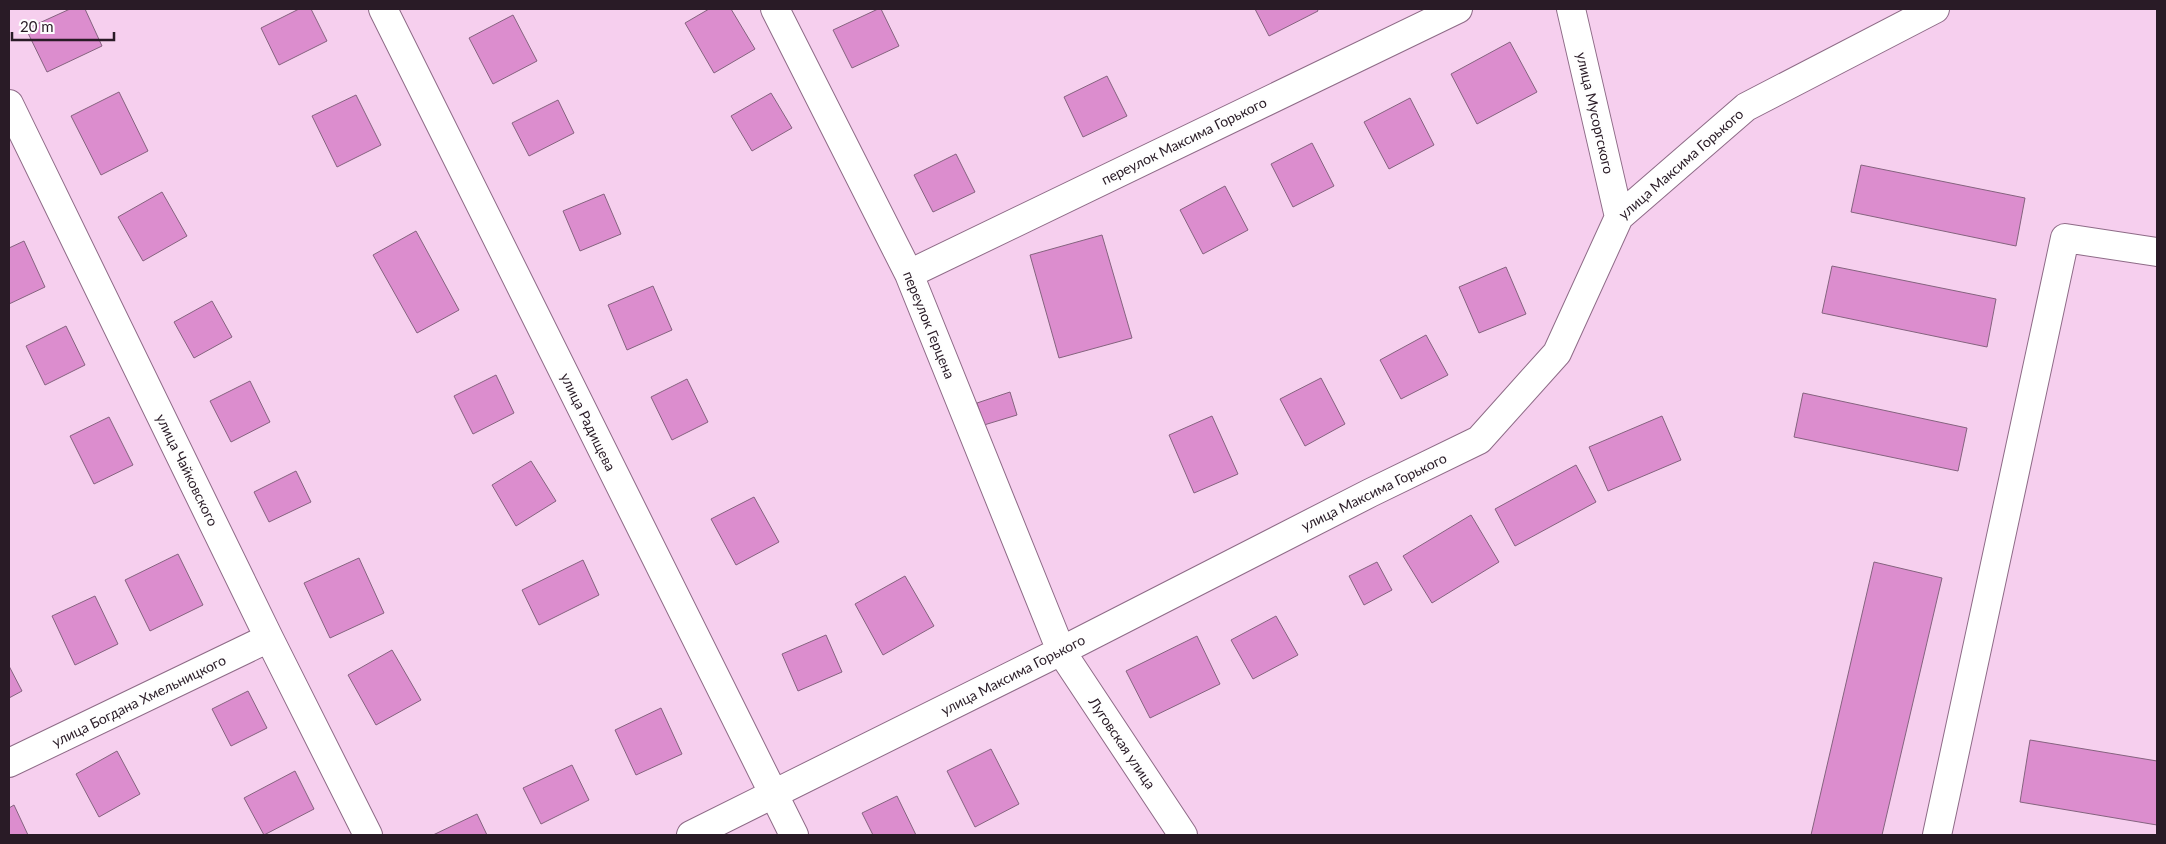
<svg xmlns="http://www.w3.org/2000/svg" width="2166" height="844" font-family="Lato,sans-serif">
  <rect width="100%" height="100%" fill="#f6cfee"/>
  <path fill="#dc8dce" stroke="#85637f" d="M70,9H85L102,46L47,72L26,29Z
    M299,9H311L327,41L279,65L261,28Z
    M709,9H731L755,49L714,73L685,23Z
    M878,9H881L899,46L852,68L833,30Z
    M1255,9H1317L1318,11L1269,36Z
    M513,15L537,61L493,84L469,38Z
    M1510,42L1537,92L1477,124L1451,74Z
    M1107,76L1127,116L1083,137L1064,97Z
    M119,92L148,151L101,175L71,116Z
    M771,93L792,128L752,151L731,116Z
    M356,95L381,145L337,167L312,116Z
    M1410,98L1434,145L1389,169L1364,122Z
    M558,100L574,133L529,156L512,123Z
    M1312,143L1334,186L1293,207L1271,164Z
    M956,154L975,192L933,212L914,175Z
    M1861,165L2025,198L2016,246L1851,212Z
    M1225,186L1248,230L1203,254L1180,210Z
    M162,192L187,236L143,261L118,217Z
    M604,194L621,234L580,251L563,211Z
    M416,231L459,310L417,333L373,255Z
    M1102,235L1132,338L1059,358L1030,255Z
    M24,241L45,287L9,304V248Z
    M1832,266L1996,299L1987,347L1822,313Z
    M1506,267L1526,314L1479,333L1459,287Z
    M653,286L672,330L627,350L608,305Z
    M212,301L232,337L194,358L174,322Z
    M66,326L85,365L45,385L26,346Z
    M1426,335L1448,375L1401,399L1380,360Z
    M496,375L514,413L473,434L454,396Z
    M1321,378L1345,424L1305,446L1280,399Z
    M687,379L708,422L672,440L651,397Z
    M250,381L270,422L231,442L210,401Z
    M1010,392L1017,415L984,425L977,403Z
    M1803,393L1967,428L1958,471L1794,437Z
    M1212,416L1238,474L1194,493L1169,435Z
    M1662,416L1681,460L1608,491L1589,447Z
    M109,417L133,465L94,484L70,436Z
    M531,461L556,501L516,526L492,485Z
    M1576,465L1596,502L1515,546L1495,509Z
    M296,471L311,502L269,522L254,492Z
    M754,497L779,542L736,565L711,519Z
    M1471,515L1499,562L1432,603L1403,556Z
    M178,554L203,605L150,631L125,580Z
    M359,558L384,613L330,638L304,583Z
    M583,560L599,595L539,625L522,590Z
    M1377,562L1392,590L1364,605L1349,576Z
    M1874,562L1942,578L1882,835H1811Z
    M905,576L934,626L883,655L855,604Z
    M95,596L118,644L75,665L52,616Z
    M1276,616L1298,655L1253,679L1231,640Z
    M826,635L842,672L798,691L782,654Z
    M1197,636L1220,684L1150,718L1126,671Z
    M392,650L421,700L376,725L348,675Z
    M9,666L22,691L9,698Z
    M248,691L267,728L231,746L212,709Z
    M661,708L682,754L636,775L615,730Z
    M2030,740L2157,761V825L2020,802Z
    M991,749L1019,804L975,827L947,771Z
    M117,751L140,794L99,817L76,774Z
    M572,765L589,800L541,824L523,788Z
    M295,771L314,809L264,835L244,798Z
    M897,796L916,835H873L862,813Z
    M14,805L28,835H9V808Z
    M477,814L487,835H433Z"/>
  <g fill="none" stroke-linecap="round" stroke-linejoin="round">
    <g stroke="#8e6b87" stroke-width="30">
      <path id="minor" d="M383,9L794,835
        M775,9L909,274L1061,651L1183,835
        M1571,9L1619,217
        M9,104L269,638L368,835
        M909,274L1458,9
        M9,763L269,638
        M691,835L1061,651L1370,493L1479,440L1557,353L1619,217L1746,107L1935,9
        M1937,835L2065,238L2157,252"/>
    </g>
    <use href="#minor" stroke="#fff" stroke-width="28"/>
  </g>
  <g text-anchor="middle" stroke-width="5" stroke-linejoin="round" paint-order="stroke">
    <g font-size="14" fill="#291b26" stroke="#fefefe">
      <text transform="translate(1595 113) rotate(77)" y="5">улица Мусоргского</text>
      <text transform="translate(1184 141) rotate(-26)" y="5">переулок Максима Горького</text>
      <text transform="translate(1681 164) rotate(-41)" y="5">улица Максима Горького</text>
      <text transform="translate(929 325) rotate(68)" y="5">переулок Герцена</text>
      <text transform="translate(588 422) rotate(64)" y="5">улица Радищева</text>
      <text transform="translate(187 470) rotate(64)" y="5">улица Чайковского</text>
      <text transform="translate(1374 492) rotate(-26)" y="5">улица Максима Горького</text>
      <text transform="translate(1013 675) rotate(-27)" y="5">улица Максима Горького</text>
      <text transform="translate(139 701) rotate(-26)" y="5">улица Богдана Хмельницкого</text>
      <text transform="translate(1122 743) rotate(56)" y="5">Луговская улица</text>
    </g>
  </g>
  <rect width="2166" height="844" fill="none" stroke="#291b26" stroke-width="20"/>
  <path d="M12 32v8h102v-8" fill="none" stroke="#291b26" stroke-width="2.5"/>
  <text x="20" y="32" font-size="15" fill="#291b26" stroke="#fefefe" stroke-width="4" paint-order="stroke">20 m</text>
</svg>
